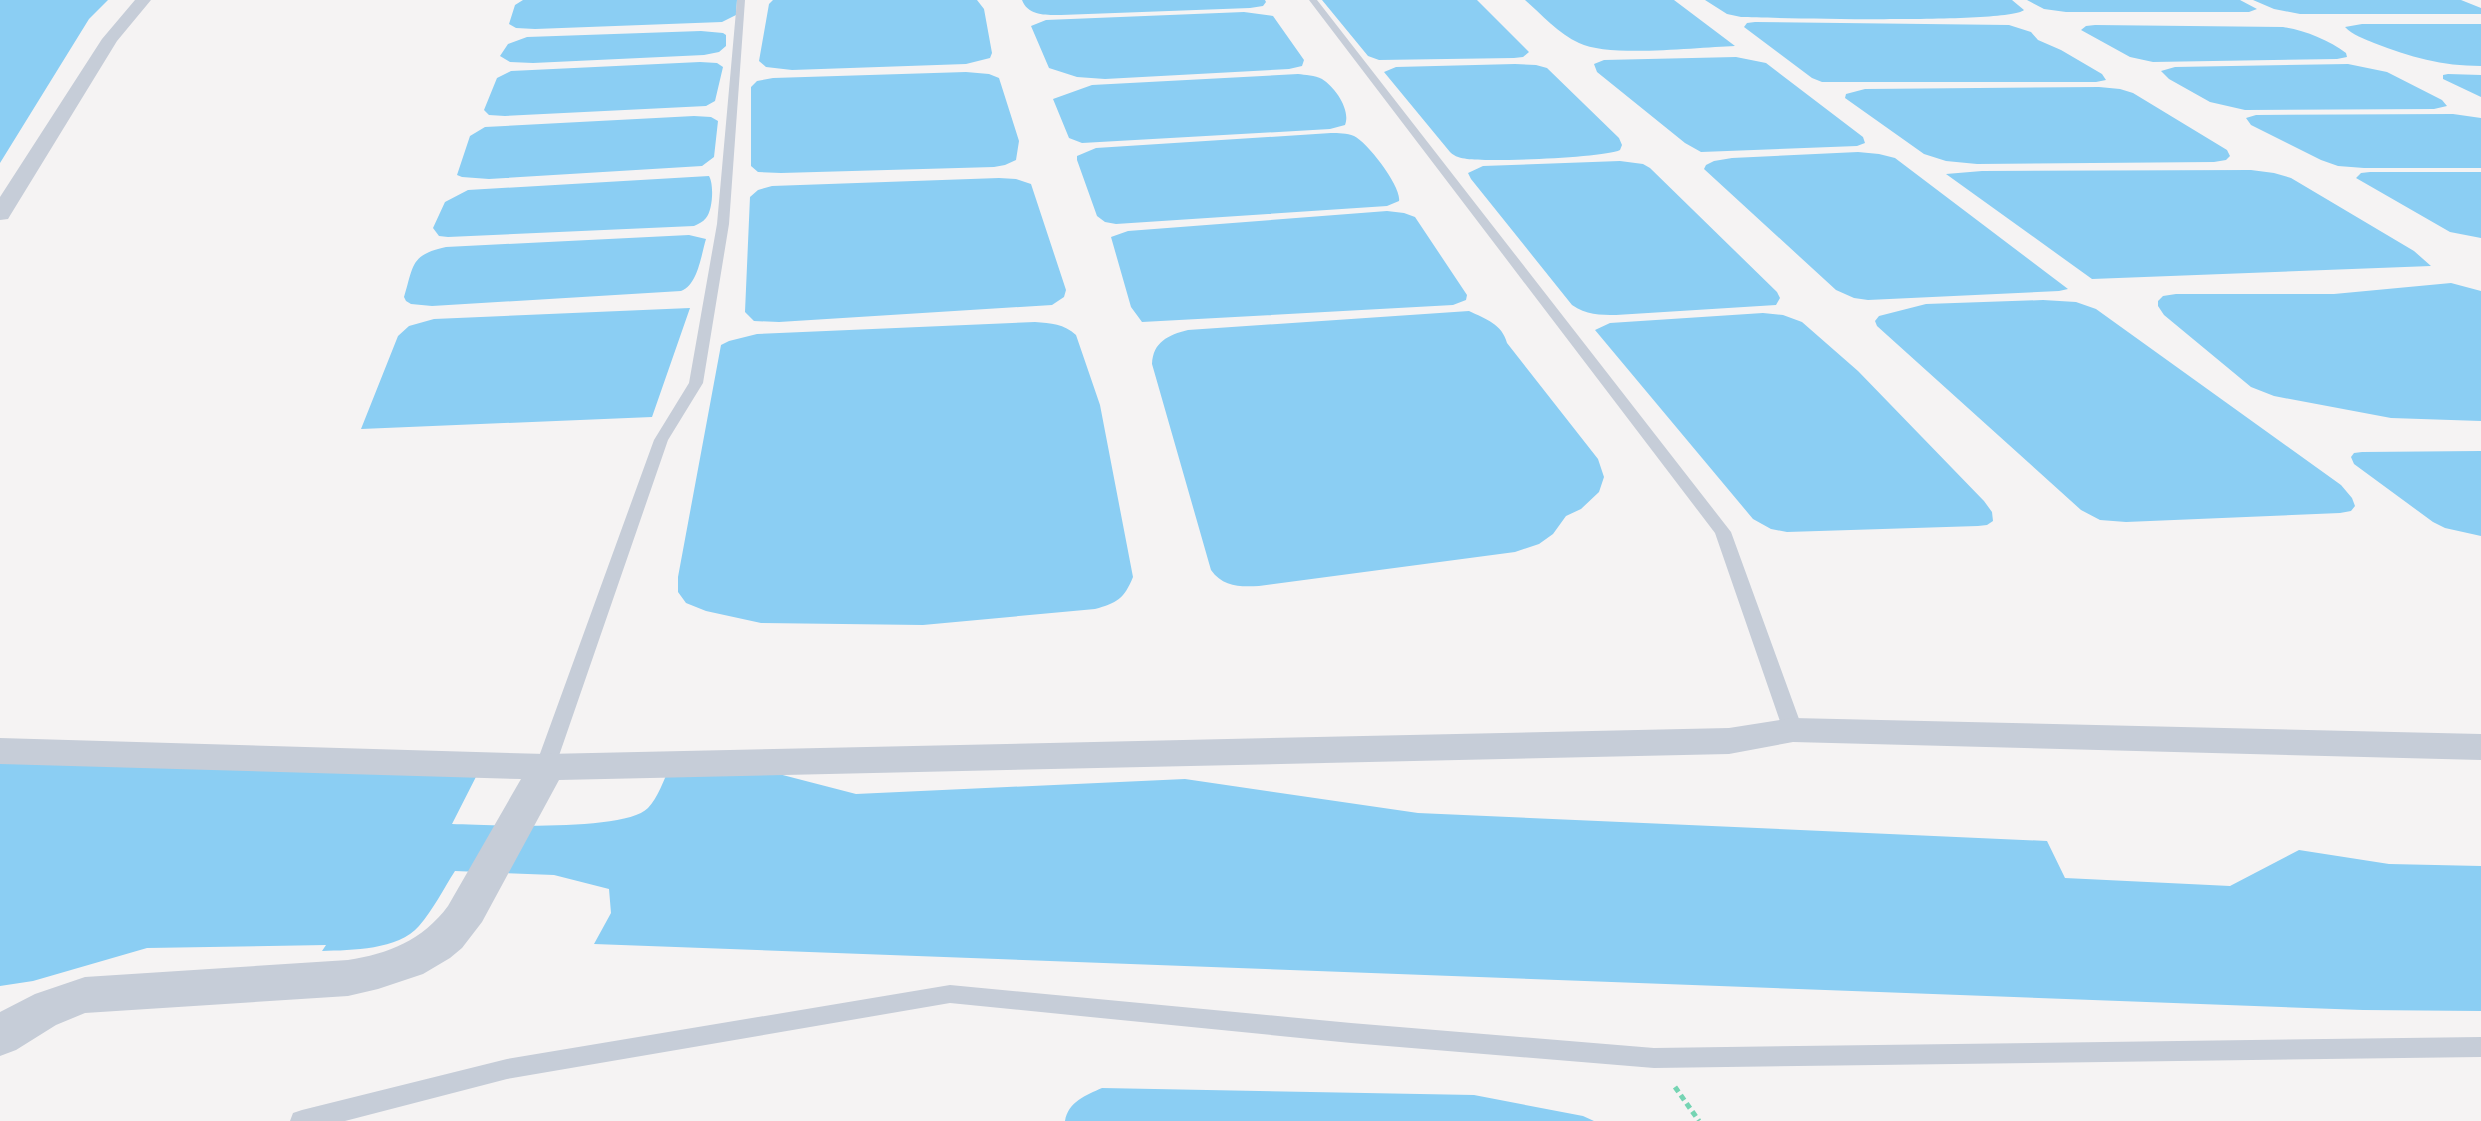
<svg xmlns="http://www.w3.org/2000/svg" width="2481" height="1121" font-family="Cabin,sans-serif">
  <rect width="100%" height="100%" fill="#f5f3f3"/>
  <path fill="#8bcef3" d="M0,0H108L89,19L0,163Z
    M523,0H737L736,15L722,22L535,29L516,28L509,24L515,5Z
    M773,0H977L984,9L992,53L990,58L966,64L792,70L766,67L759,61L769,4Z
    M1022,0H1265L1266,2L1263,6L1250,8L1061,15C1046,15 1028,16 1022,0Z
    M1322,0H1477L1529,52L1523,57L1514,58L1379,60L1368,56Z
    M1525,0H1674L1735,46C1698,47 1609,58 1579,43C1559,34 1541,14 1525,0Z
    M1705,0H2012L2024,10C2008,24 1778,18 1741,17L1727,14Z
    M2027,0H2240L2257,9L2249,12H2066L2044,9Z
    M2253,0H2461L2481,8V14H2300L2274,9Z
    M1244,12L1273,16L1304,60L1302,66L1289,69L1105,79L1077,77L1049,68L1031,26L1046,20Z
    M1755,22L2009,25L2031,32L2038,40L2061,50L2102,74L2106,80L2096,82H1822L1812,78L1744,27L1747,23Z
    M2362,24H2481V66C2442,66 2410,57 2374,43C2365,39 2352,35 2345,27Z
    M2095,25L2283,27C2304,30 2329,40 2346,53L2347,57L2337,59L2153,62L2130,57L2081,30L2086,26Z
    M701,31L723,33L726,35V46L719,52L704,55L533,63L510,62L500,56L508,44L527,37Z
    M1736,57L1766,63L1863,137L1865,143L1857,146L1701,152L1685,143L1597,72L1594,64L1604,60Z
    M700,62L717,63L723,67L715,101L706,106L505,116L489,115L484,110L497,78L511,71Z
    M1515,64L1536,65L1547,68L1619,138L1622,145L1620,150C1604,158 1489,162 1467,159C1461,158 1455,157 1450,152L1384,72L1396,67Z
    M2348,64L2387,72L2442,100L2447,106L2434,109L2245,110L2210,102L2169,79L2161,71L2175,67Z
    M966,72L989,74L999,78L1019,141L1016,160L1005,165L994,167L781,173L758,172L751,166V87L757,81L773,78Z
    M1298,74C1305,75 1315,75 1322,79C1335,87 1351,110 1345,125L1330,129L1082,143L1069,138L1053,99L1092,85Z
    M2448,74L2481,75V97L2443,79V75Z
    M2099,87L2120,89L2133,93L2227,150L2230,156L2226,160L2214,162L1977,164L1946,161L1924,154L1845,98L1846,94L1865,89Z
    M2453,114L2481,118V168H2364L2338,166L2321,160L2251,125L2246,118L2256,115Z
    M694,116L711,117L718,121L714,157L702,166L489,179L462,177L457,175L470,136L485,127Z
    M1331,133C1338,133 1347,133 1354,136C1367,142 1402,187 1399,201L1387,206L1116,224L1105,222L1097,216L1077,160V156L1096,148Z
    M1858,152L1879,154L1895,158L2068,289L2059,291L1868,300L1854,298L1836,290L1704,169L1706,165L1714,161L1732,158Z
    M1620,161L1643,164L1650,168L1777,292L1780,298L1776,305L1616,315C1600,315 1586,315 1572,305L1471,179L1468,173L1483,166Z
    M2251,170L2274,173L2291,178L2414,251L2431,266L2092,279L1946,174L1982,171Z
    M2370,172H2481V238L2450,232L2356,178L2361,173Z
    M709,176C714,184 713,210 706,218C703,222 698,224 694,226L448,237L439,236L433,228L445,202L468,190Z
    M999,178L1016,179L1031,184L1066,290L1064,297L1052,305L779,322L754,321L745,312L750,197L758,190L772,186Z
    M1387,211L1404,213L1415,217L1467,295L1466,300L1453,305L1142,322L1131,307L1111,237L1128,231Z
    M689,235L706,239C701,255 698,285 681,291L432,306L411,304L406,301L404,297C414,265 410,255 446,247Z
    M2451,283L2481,291V421L2391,418L2274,396L2251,387L2164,315L2158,306V301L2163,296L2176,294H2334Z
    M2043,300L2076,302L2096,309L2341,485L2352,498L2355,506L2351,511L2340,513L2126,522L2100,520L2081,510L1877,326L1875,321L1879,316L1926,304Z
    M690,308L652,417L361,429L398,336L409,326L434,319Z
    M1469,311C1486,319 1502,324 1507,343L1598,459L1604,477L1599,492L1581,509L1566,516L1553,534L1539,544L1515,552L1259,586C1240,587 1223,587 1211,570L1152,364C1153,342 1168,335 1188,330Z
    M1763,313L1783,315L1802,322L1858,371L1984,501L1992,512L1993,521L1987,525L1978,526L1787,532L1771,529L1753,519L1595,330L1610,323Z
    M1035,322C1051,323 1064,324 1076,335L1100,405L1133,577C1124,599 1117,603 1095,609L923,625L761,623L706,611L686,603L678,592V577L721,345L729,341L757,334Z
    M2481,451V536L2445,528L2433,522L2354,464L2351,457L2354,453L2362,452Z
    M0,763L481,767L452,824C489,825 625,832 648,808C658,798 664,779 670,767L771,772L856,794L1185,779L1418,813L2047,841L2065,878L2230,886L2299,850L2389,864L2481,866V1011L2363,1010L594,944L611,913L609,889L554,875L455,871C444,888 433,910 419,926C398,950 352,950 322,951L326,945L147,948L33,981L0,986Z
    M1102,1088L1474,1095L1583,1116L1594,1121H1065C1068,1102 1086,1095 1102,1088Z"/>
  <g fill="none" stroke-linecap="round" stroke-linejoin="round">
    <path stroke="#75d4b3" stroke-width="5" stroke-dasharray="6 4" stroke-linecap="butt" d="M1675,1087L1699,1121"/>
    <path fill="#c6cdd8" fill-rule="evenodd" d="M737,0H745L729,224L703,383L668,440L553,773L550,778L543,780L536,778L533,773L654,440L689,383L717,224Z
      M1309,0H1317L1731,532L1803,730L1800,735L1793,736L1786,735L1783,730L1715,533Z
      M950,985L1351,1023L1654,1048L2481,1037V1057L1654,1068L1351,1043L950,1003L507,1079L345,1121H290L293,1113L302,1110L507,1059Z"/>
    <path fill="#c6cdd8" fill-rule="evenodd" d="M135,0H151L117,41L11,214L8,219L0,220V197L102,39Z
      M1793,718L2481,734V760L1793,742L1729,754L559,780L482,922L462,948L450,958L423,974L378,989L348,996L85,1013L56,1025L16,1050L0,1056V1012L35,994L85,977L348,960C388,954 423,940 448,906L521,779L0,764V738L546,754L1729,728Z"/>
  </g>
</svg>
